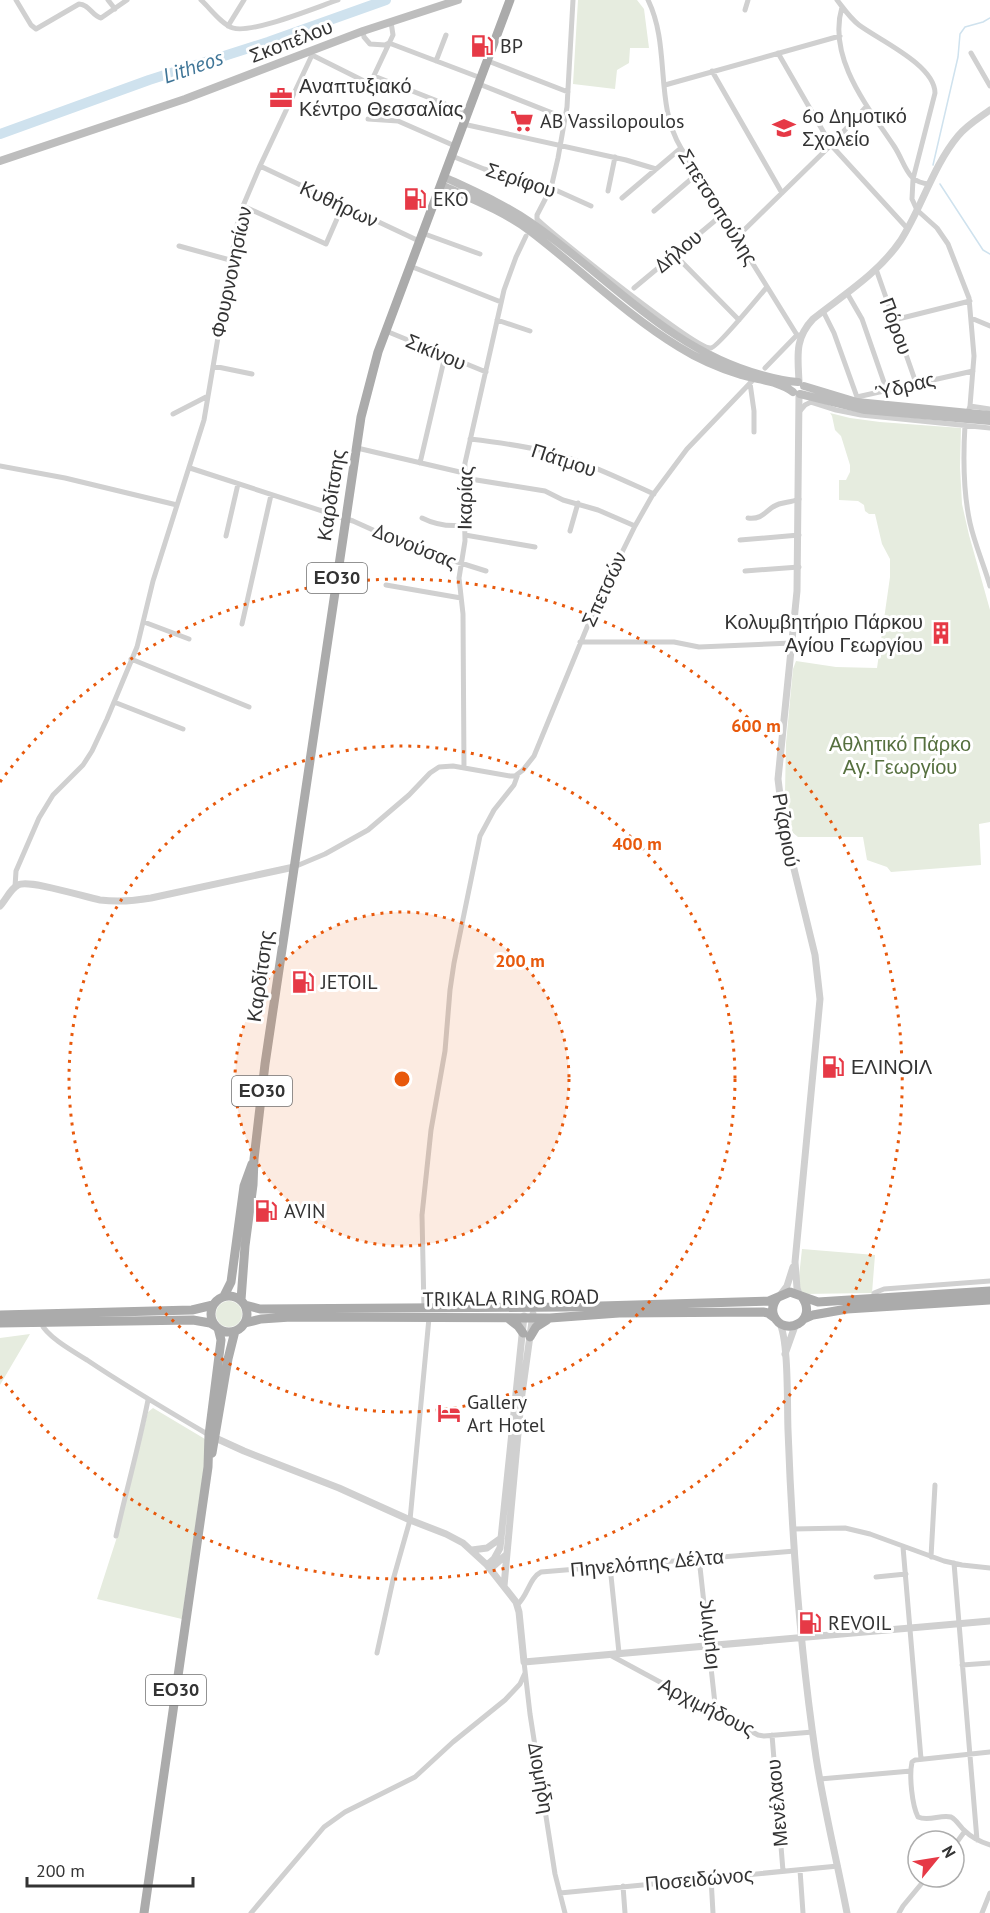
<svg xmlns="http://www.w3.org/2000/svg" width="990" height="1913" font-family="'PT Sans',sans-serif">
  <rect width="100%" height="100%" fill="#fff"/>
  <path fill="#e6ecdf" d="M578,0H637L644,9L649,48H630L629,63L617,70L615,89L573,84Z
    M830,413L850,418L880,422L961,428L960,467L962,504L969,535L990,610V822L979,824L981,865L891,872L887,867L867,860L863,837H798L792,832L785,793L786,743L793,669L796,661L836,667L877,668L890,577V559L882,544L875,514H869L865,511L864,505L858,501L839,500V480H846L850,472V465L841,436L835,430L832,416Z
    M802,1249L875,1255L872,1293L803,1294L798,1286Z
    M216 1314a13 13 0 1 1 26 0a13 13 0 1 1-26 0Z
    M30,1334L0,1385V1338Z
    M153,1408L205,1439V1460L182,1619L97,1599L117,1537L148,1412Z"/>
  <g fill="none" stroke-linecap="round" stroke-linejoin="round">
    <path stroke="#cfe2ee" stroke-width="1.5" d="M933,165L958,57L960,34L965,27L983,22L990,18
      M940,184L983,250L990,254"/>
    <path stroke="#cfe2ee" stroke-width="10" d="M0,134L149,80L268,42L386,0"/>
    <path stroke="#d0d0d0" stroke-width="5" d="M16,0L31,25L36,29L79,4C89,4 92,16 101,18L127,0
      M108,0L115,9
      M201,0C210,8 221,24 233,28C252,34 317,7 338,0
      M573,0L567,107L558,158L551,188L537,215V219C553,235 697,350 711,348C718,347 759,296 767,287
      M648,0C671,47 654,103 681,148L797,335
      M837,0C844,9 850,18 859,25C879,40 935,65 935,93L913,179L912,199L917,210L937,228L948,244L969,298L974,356L970,406L968,412
      M842,7C827,58 868,107 894,146C906,164 906,183 930,184
      M745,10L748,0
      M228,26L244,0
      M363,31L364,37L370,44L385,45L389,43L481,78
      M778,53L831,145L907,228
      M971,53L990,86
      M312,55L370,84L393,35L391,22
      M436,61L446,35
      M488,61L568,92
      M712,71L782,193
      M374,76L468,113
      M479,84L565,118
      M665,85L840,36
      M368,119L398,121L455,146
      M463,124L626,160L656,169
      M452,156L484,169L551,188L591,206
      M260,166L419,241
      M608,191L615,157
      M622,198L681,148
      M243,206L326,244L343,205
      M654,211L697,174
      M422,233L480,254
      M737,237L831,145L866,107
      M179,246L230,260
      M675,255L739,320
      M410,266L501,302
      M876,269L916,383
      M634,288L723,214
      M847,293L862,319L887,391
      M823,311L834,333L857,397L973,371
      M971,318L990,326
      M497,320L530,331
      M894,320L970,301
      M386,331L486,372
      M213,366L252,374
      M765,368L797,335H800
      M750,383L754,411V432
      M970,406L990,409
      M799,412L805,405L811,402L836,410L861,415L990,428
      M173,414L208,396
      M965,425C963,458 963,491 970,523C975,545 984,565 990,586
      M470,439C495,442 520,445 544,451C582,460 618,478 654,494
      M357,448L464,473
      M420,463L445,356
      M0,466L65,478L177,505
      M190,468L353,521L413,548L486,571
      M464,478L545,491L563,500L598,510L635,526
      M422,518C436,525 448,527 464,525
      M748,518C765,520 766,508 779,504C786,502 792,502 799,499
      M570,531L578,503
      M465,535L535,547
      M226,536L238,484
      M740,540L799,535
      M745,571L799,567
      M386,585L461,598
      M144,622L189,639
      M242,624L271,495
      M580,642H674L699,647L792,643
      M131,659L249,707
      M114,702L183,729
      M464,768L463,614L459,578L465,541L464,495L465,463L504,290L516,257L526,236
      M294,867L325,854L368,830L409,795L430,773L439,767L453,766L510,776H515L523,770L534,756L597,603L635,526L652,496L687,449L754,379
      M15,887L16,871L39,818L53,795L83,765L92,751L107,719L137,647L153,581L204,420L237,225L243,206L260,166L312,55L311,51
      M874,1298V1293L884,1289L990,1281
      M424,1309L422,1215L431,1130L445,1051L450,990L454,963L480,836L494,810L514,785L518,774
      M41,1323C47,1337 74,1352 87,1360C127,1387 168,1411 209,1435
      M793,1529L845,1528L870,1534L944,1561L962,1565L990,1568
      M116,1536C126,1491 139,1446 148,1400
      M903,1547L921,1759
      M931,1557L935,1485
      M699,1558L716,1713
      M954,1563L977,1840
      M610,1566L619,1653
      M876,1577L906,1574
      M517,1605C528,1596 529,1578 541,1572L795,1551
      M377,1653L393,1580L410,1520L429,1318
      M610,1655L758,1735L764,1736L813,1732
      M524,1662L530,1714L555,1874L565,1913
      M962,1665L990,1663
      M772,1735L783,1871
      M990,1752L915,1760L912,1762C909,1776 912,1805 918,1817C929,1822 941,1814 951,1817C957,1820 960,1827 965,1831C972,1838 981,1842 990,1845
      M820,1779L911,1771
      M954,1846L965,1831
      M800,1870L803,1913
      M711,1878L713,1913
      M623,1886L625,1913
      M560,1893L838,1866
      M251,1913L324,1827L345,1812L415,1777L453,1742L505,1700L520,1684L525,1673
      M899,1913L903,1906L927,1877
      M982,1913L990,1893"/>
    <path stroke="#d0d0d0" stroke-width="7" d="M799,382C798,357 794,339 813,319C843,295 879,273 901,240C922,207 933,166 958,136C967,125 979,118 990,110
      M0,906C6,900 10,889 18,885C29,879 84,897 100,900C117,902 134,901 151,898L294,867
      M781,1294L787,1286L793,1267
      M799,1294L797,1288L795,1262L820,999L815,955L784,828L778,779L797,591L799,395
      M779,1322C789,1338 787,1408 788,1430C792,1539 800,1649 816,1757C824,1809 837,1861 847,1913
      M785,1354L795,1326
      M211,1436L244,1451L339,1488L410,1520L446,1534L463,1543L487,1565L516,1602L519,1612L524,1662L990,1621
      M472,1550L487,1548L501,1538
      M487,1565L494,1559L500,1548L524,1316
      M490,1569L506,1555
      M504,1586L521,1401L533,1314"/>
    <path stroke="#bdbdbd" stroke-width="8" d="M0,161L185,99L363,31L458,0
      M444,177C474,191 506,205 533,224C609,277 669,350 762,375C773,378 785,381 798,382
      M441,185C472,199 503,211 530,231C580,269 625,314 679,347C698,359 719,368 741,375C757,380 779,381 793,392
      M804,386L857,402L990,415
      M800,394L865,410L990,421"/>
    <path stroke="#ababab" stroke-width="9" d="M211 1314a18 18 0 1 1 36 0a18 18 0 1 1-36 0Z
      M224,1296L231,1282L244,1186L252,1164
      M778,1297C773,1303 771,1309 774,1316C784,1338 819,1321 802,1297
      M241,1300L245,1246L253,1185L254,1159L265,1064L361,417L378,352L510,0
      M245,1305L260,1309L566,1307L769,1301L790,1292L818,1302L990,1291
      M0,1315L192,1310L213,1305
      M509,1319L518,1326L523,1333
      M804,1319L813,1315L847,1309L990,1300
      M0,1323L193,1320L210,1323L215,1326
      M245,1323L261,1319L291,1317L550,1318L619,1313L763,1312L768,1313L775,1318
      M530,1337L536,1327L547,1320
      M212,1453L228,1359L235,1331
      M144,1913L208,1467L209,1435L221,1340L218,1328"/>
  </g>
  <circle cx="402" cy="1079" r="167" fill="#e8590c" fill-opacity=".12"/>
  <g fill="none" stroke="#e8590c" stroke-width="3" stroke-dasharray="3 6">
    <circle cx="402" cy="1079" r="167"/>
    <circle cx="402" cy="1079" r="333"/>
    <path d="M0 782A500 500 0 1 1 0 1376"/>
  </g>
  <defs>
    <g id="fuel-bare" transform="scale(1.8)"><path d="M-5.5-6h7V0h2V4h1.3V-2.5L3-4.5l.8-.8L6-3V5H2.5V1h-1V6h-7ZM-4.2-4.7v3.2H.2V-4.7Z" fill="#e63946" stroke="#fff" stroke-width="2.5" paint-order="stroke"/></g>
    <g id="office-bare" transform="scale(1.8)"><path d="M-6-3h4V-5.5h4V-3h4V5H-6ZM-1-4.5V-3h2v-1.5ZM-6 0V1H6V0Z" fill="#e63946" stroke="#fff" stroke-width="2.5" paint-order="stroke"/></g>
    <g id="supermarket-bare" transform="scale(1.8)"><path d="M-6-5.5h2.5l.6 2H6L4.5 2H-2.5L-4.4-4H-6ZM-1.5 3.2a1.3 1.3 0 1 0 .1 0ZM3 3.2a1.3 1.3 0 1 0 .1 0Z" fill="#e63946" stroke="#fff" stroke-width="2.5" paint-order="stroke"/></g>
    <g id="school-bare" transform="scale(1.8)"><path d="M0-5L7-2L0 1L-7-2ZM-4 1L0 2.5L4 1V4Q0 6-4 4Z" fill="#e63946" stroke="#fff" stroke-width="2.5" paint-order="stroke"/></g>
    <g id="building-bare" transform="scale(1.8)"><path d="M-4-6H4V6H1V3H-1V6H-4ZM-2.5-4.3h1.7v1.8h-1.7ZM.8-4.3h1.7v1.8H.8ZM-2.5-1h1.7V.8h-1.7ZM.8-1h1.7V.8H.8Z" fill="#e63946" stroke="#fff" stroke-width="2.5" paint-order="stroke"/></g>
    <g id="hotel-bare" transform="scale(1.8)"><path d="M-6-4.5h1.5V1H6V5H4.5V3h-9V5H-6ZM-4 0a1.8 1.8 0 1 1 3.6 0ZM.5 0V-2.5h3Q6-2.5 6 0Z" fill="#e63946" stroke="#fff" stroke-width="2.5" paint-order="stroke"/></g>
  </defs>
  <g fill-rule="evenodd">
    <use href="#fuel-bare" x="482" y="46"/>
    <use href="#office-bare" x="281" y="98"/>
    <use href="#supermarket-bare" x="522" y="121"/>
    <use href="#school-bare" x="784" y="128"/>
    <use href="#fuel-bare" x="415" y="199"/>
    <use href="#building-bare" x="941" y="633"/>
    <use href="#fuel-bare" x="303" y="982"/>
    <use href="#fuel-bare" x="833" y="1067"/>
    <use href="#fuel-bare" x="266" y="1211"/>
    <use href="#hotel-bare" x="449" y="1413"/>
    <use href="#fuel-bare" x="810" y="1623"/>
  </g>
  <g text-anchor="middle" stroke-width="6" stroke-linejoin="round" paint-order="stroke">
    <g fill="#fff" stroke="#707070" stroke-width="1.5">
      <rect x="307" y="563" width="60" height="30" rx="4.5"/>
      <rect x="232" y="1076" width="60" height="30" rx="4.5"/>
      <rect x="146" y="1675" width="60" height="30" rx="4.5"/>
    </g>
    <g font-size="18" font-weight="bold" fill="#333">
      <text x="337" y="584">ΕΟ30</text>
      <text x="262" y="1097">ΕΟ30</text>
      <text x="176" y="1696">ΕΟ30</text>
    </g>
    <g font-size="20" fill="#333" stroke="#fff">
      <text transform="translate(291 41) rotate(-21)" y="7">Σκοπέλου</text>
      <text transform="translate(521 180) rotate(18)" y="7">Σερίφου</text>
      <text transform="translate(339 204) rotate(25)" y="7">Κυθήρων</text>
      <text transform="translate(718 207) rotate(58)" y="7">Σπετσοπούλης</text>
      <text transform="translate(678 251) rotate(-40)" y="7">Δήλου</text>
      <text transform="translate(231 272) rotate(-78)" y="7">Φουρνονησίων</text>
      <text transform="translate(896 326) rotate(70)" y="7">Πόρου</text>
      <text transform="translate(436 352) rotate(23)" y="7">Σικίνου</text>
      <text transform="translate(905 386) rotate(-14)" y="7">Ύδρας</text>
      <text transform="translate(564 460) rotate(18)" y="7">Πάτμου</text>
      <text transform="translate(331 495) rotate(-81)" y="7">Καρδίτσης</text>
      <text transform="translate(465 498) rotate(-89)" y="7">Ικαρίας</text>
      <text transform="translate(415 546) rotate(22)" y="7">Δονούσας</text>
      <text transform="translate(604 589) rotate(-65)" y="7">Σπετσών</text>
      <text transform="translate(786 830) rotate(80)" y="7">Ριζαριού</text>
      <text transform="translate(260 976) rotate(-82)" y="7">Καρδίτσης</text>
      <text transform="translate(511 1298) rotate(-1)" y="7">TRIKALA RING ROAD</text>
      <text transform="translate(647 1563) rotate(-5)" y="7">Πηνελόπης Δέλτα</text>
      <text transform="translate(707 1635) rotate(-96)" y="7">Ισμήνης</text>
      <text transform="translate(707 1707) rotate(27)" y="7">Αρχιμήδους</text>
      <text transform="translate(541 1778) rotate(80)" y="7">Διομήδη</text>
      <text transform="translate(777 1803) rotate(-95)" y="7">Μενέλαου</text>
      <text transform="translate(699 1879) rotate(-5)" y="7">Ποσειδώνος</text>
    </g>
    <g font-size="20" fill="#333" stroke="#fff" text-anchor="start">
      <text x="500" y="53">BP</text>
      <text x="299" y="93">Αναπτυξιακό<tspan x="299" dy="23">Κέντρο Θεσσαλίας</tspan></text>
      <text x="802" y="123">6ο Δημοτικό<tspan x="802" dy="23">Σχολείο</tspan></text>
      <text x="540" y="128">AB Vassilopoulos</text>
      <text x="433" y="206">EKO</text>
      <text x="923" y="629" text-anchor="end">Κολυμβητήριο Πάρκου<tspan x="923" dy="23">Αγίου Γεωργίου</tspan></text>
      <text x="321" y="989">JETOIL</text>
      <text x="851" y="1074">ΕΛΙΝΟΙΛ</text>
      <text x="284" y="1218">AVIN</text>
      <text x="467" y="1409">Gallery<tspan x="467" dy="23">Art Hotel</tspan></text>
      <text x="828" y="1630">REVOIL</text>
    </g>
    <g font-size="20" fill="#56703f" stroke="#fff">
      <text x="900" y="751">Αθλητικό Πάρκο<tspan x="900" dy="23">Αγ. Γεωργίου</tspan></text>
    </g>
    <g font-size="21" font-style="italic" fill="#3f7597" stroke="#fff">
      <text transform="translate(193 67) rotate(-19)" y="7">Litheos</text>
    </g>
  </g>
  <circle cx="402" cy="1079" r="9" fill="#e8590c" stroke="#fff" stroke-width="3"/>
  <g font-size="18" text-anchor="middle" font-weight="bold" fill="#e8590c" stroke="#fff" stroke-width="6" stroke-linejoin="round" paint-order="stroke">
    <text x="756" y="732">600 m</text>
    <text x="637" y="850">400 m</text>
    <text x="520" y="967">200 m</text>
  </g>
  <g transform="translate(936 1859) rotate(60)"><circle r="28" fill="#ffffff" stroke="#adadad" stroke-width="1.5"/>
  <path d="M0-4.5L10 22L0 15L-10 22Z" fill="#e63946"/>
  <text y="-9" font-size="16" font-weight="bold" text-anchor="middle" fill="#333333">N</text>
  </g>
  <path d="M27 1877v9h166v-9" fill="none" stroke="#333333" stroke-width="3"/>
  <text x="36" y="1877" font-size="18" fill="#333333" stroke="#ffffff" stroke-width="4.5" paint-order="stroke">200 m</text>
</svg>
